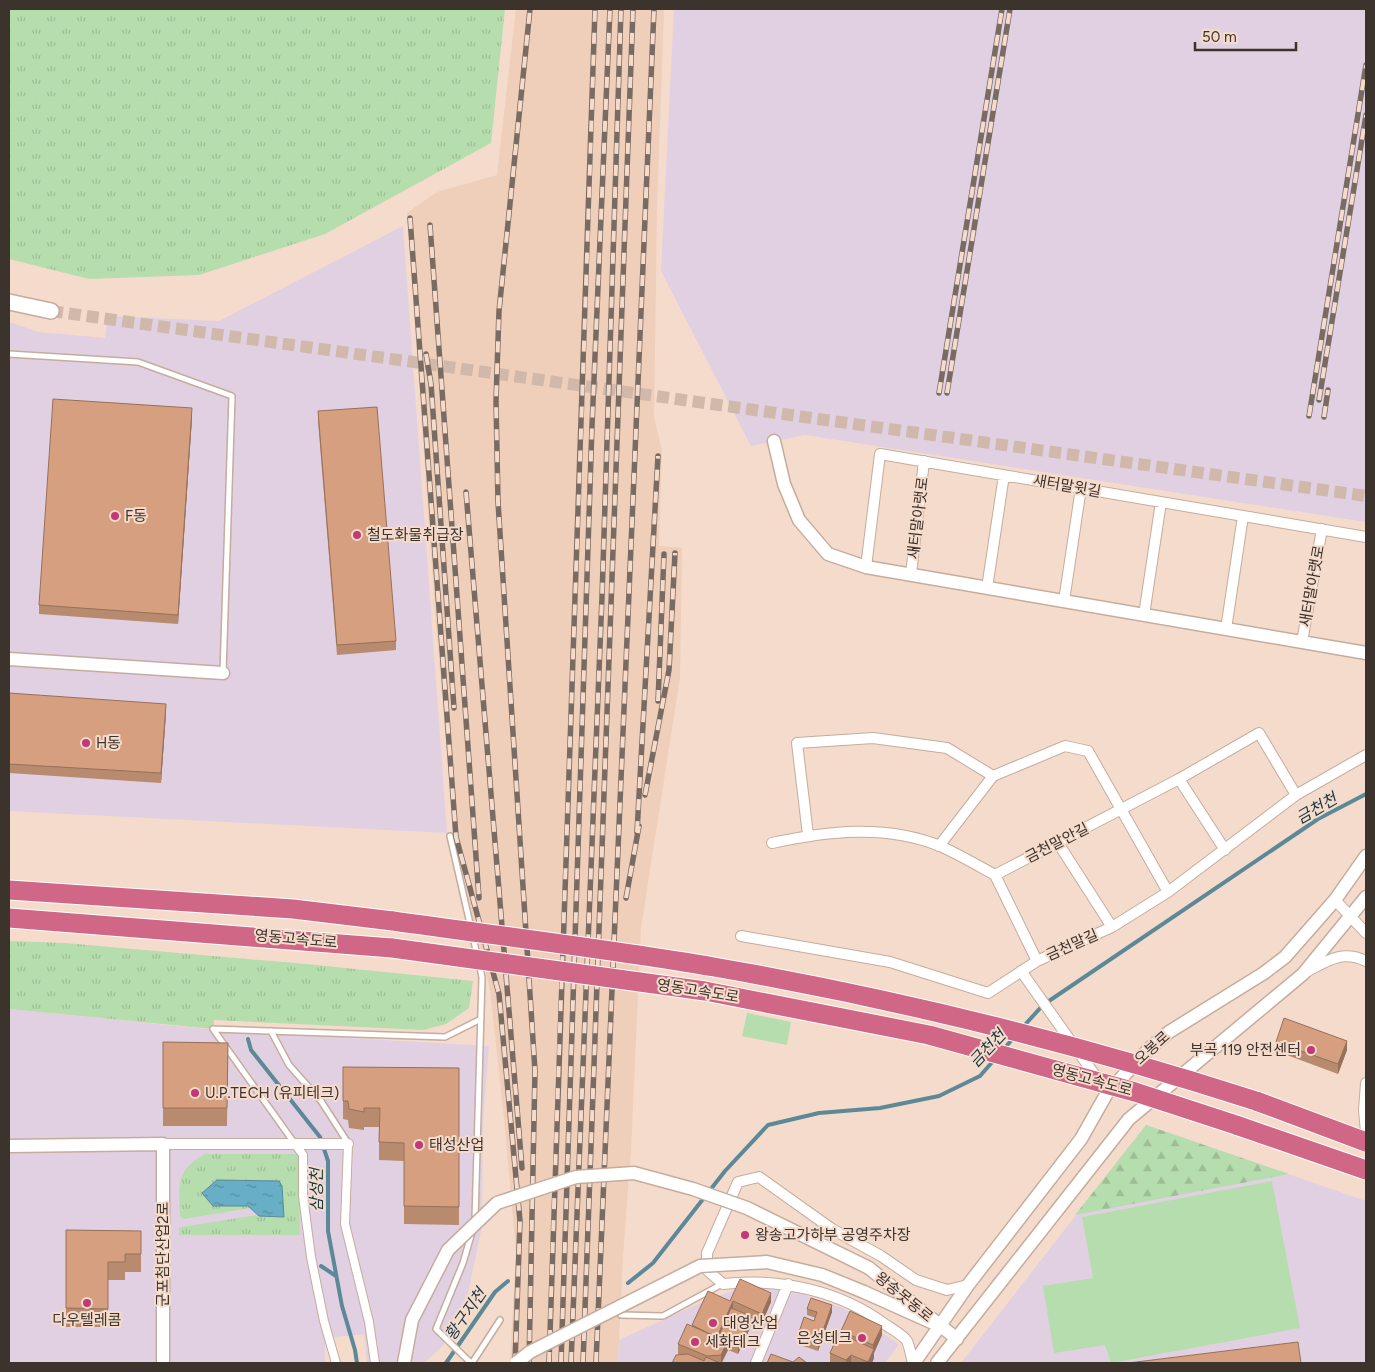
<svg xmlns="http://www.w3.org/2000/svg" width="1375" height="1372" font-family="Figtree,'Noto Sans KR',sans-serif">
  <defs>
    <pattern id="grass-tufts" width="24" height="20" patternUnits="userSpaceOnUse" patternTransform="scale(1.25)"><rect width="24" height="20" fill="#b6ddad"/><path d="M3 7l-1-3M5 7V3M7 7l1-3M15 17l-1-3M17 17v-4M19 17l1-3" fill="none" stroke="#9dbe95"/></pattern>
    <pattern id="forest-firs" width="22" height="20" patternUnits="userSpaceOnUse" patternTransform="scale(1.25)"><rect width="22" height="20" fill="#b6ddad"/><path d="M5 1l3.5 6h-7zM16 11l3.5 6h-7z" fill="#9dbe95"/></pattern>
    <pattern id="water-ripples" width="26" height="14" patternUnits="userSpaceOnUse" patternTransform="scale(1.25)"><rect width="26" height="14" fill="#68aec6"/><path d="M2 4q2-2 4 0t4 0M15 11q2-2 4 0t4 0" fill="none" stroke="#578ea1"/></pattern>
  </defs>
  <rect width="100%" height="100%" fill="#f5dbcb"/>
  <path fill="#efceba" d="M516,9H664L657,207L654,417L662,451L659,546L682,548L680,677L641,928L631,1150L623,1256L618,1363H510L516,1251L504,1118L490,989L454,837L436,626L407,213L437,192L497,175Z"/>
  <path fill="#e1d0e2" d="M674,9H1366V522L805,435L751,446L661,271Z
    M403,226L447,833L9,811V322L39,332L105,338L108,316L219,321Z
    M9,1009L226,1031L489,1046L483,1121L482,1226L467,1298L443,1346L424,1363H367L364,1334L325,1338V1363H9Z
    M1146,1125L1366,1201V1363H961Z
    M740,1288L791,1290L843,1308L899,1344L885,1363H618L619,1340L702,1302Z"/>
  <path fill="url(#grass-tufts)" d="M9,9H505L491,143L325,234L199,275L89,279L9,259Z
    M9,941L65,943L306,964L473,981L469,1008L446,1024L423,1030L214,1020L213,1029L9,1009Z
    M205,1154H296L299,1155L300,1235H179V1228L182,1227L258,1215L284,1217L217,1180L202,1193L213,1206H248L250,1208L184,1219L180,1217C179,1186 175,1170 205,1154Z"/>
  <path fill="url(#forest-firs)" d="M1146,1125L1289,1174L1075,1215Z"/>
  <path fill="#b6ddad" d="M747,1013L791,1022L787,1045L742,1036Z
    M1272,1181L1300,1328L1111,1363L1105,1345L1054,1353L1043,1286L1093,1278L1082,1217Z"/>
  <path fill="url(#water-ripples)" stroke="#5b8998" d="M217,1180L279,1181L282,1186L284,1217L259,1216L248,1206H213L202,1193Z"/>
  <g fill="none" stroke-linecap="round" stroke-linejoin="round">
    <path stroke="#5b8998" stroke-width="4" d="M1022,1028L1043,1005L1318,819L1366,794
      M248,1039L251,1050L320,1137L328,1161V1231L342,1306L355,1350L357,1363
      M1004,1049L1014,1037
      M321,1266L336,1276
      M628,1283L653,1263L725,1171L768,1125L819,1113L880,1108L939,1096L980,1076L994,1060
      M446,1363L495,1292L508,1281"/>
    <path stroke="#d0b9ab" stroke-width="12" stroke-dasharray="12 6" stroke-linecap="butt" d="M51,311L1366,496"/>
    <g stroke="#c5ac9d" stroke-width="8">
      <path id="service" d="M9,354L138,362L232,396L223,673
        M450,836L471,928
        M473,937L477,955
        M213,1029L445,1037L481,1019
        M213,1029L295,1144
        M271,1031L289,1065L321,1101L348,1143
        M475,1219L482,977L479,963
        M621,1315L663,1316L722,1284
        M471,1363L436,1329L463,1263L472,1232
        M472,1363L500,1320"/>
    </g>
    <g stroke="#c5ac9d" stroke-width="10">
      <path id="pedestrian" d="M295,1144L303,1155V1196L311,1257L324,1321L336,1363
        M348,1144L345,1224L369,1322L375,1363"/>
    </g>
    <g stroke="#c5ac9d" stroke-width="12">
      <path id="minor" d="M866,567L880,454L1366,537
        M911,574L924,461
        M987,588L1004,475
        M1064,601L1081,488
        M1144,615L1161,502
        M1226,629L1243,516
        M1302,642L1322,529
        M1179,779L1225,850
        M808,835L797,743L873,738L947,748L993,776
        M772,843C827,831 886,824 940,846C958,854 977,865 995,875L1179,779L1259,733L1296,795
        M1058,843L1112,927
        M939,846L993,776L1065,746L1088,751L1168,892
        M995,875L1037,961
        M1335,900L1366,933
        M741,936L890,962L988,993L1037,961L1112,927L1168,892L1296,795L1366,755
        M1021,971L1099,1081
        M1308,971C1328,960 1343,950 1366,961
        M1366,1083L1364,1110L1366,1132
        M163,1144H348
        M756,1363L788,1284
        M913,1363C911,1356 910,1348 907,1341C903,1335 892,1329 886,1325C839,1290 780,1278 723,1284L707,1270V1253L738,1182L759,1177L832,1229L881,1256L916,1280L947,1290L968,1285"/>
    </g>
    <g stroke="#c5ac9d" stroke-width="15">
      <path id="tertiary" d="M774,441L784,484L799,520L828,554L866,567L1366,653
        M9,659L223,673
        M9,1146L163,1144V1363
        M869,1268L957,1339
        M864,1292L931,1322
        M914,1363L968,1285L1081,1139L1107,1093L1151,1047L1169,1032L1264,973L1285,957L1335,900L1366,856
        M937,1363L1129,1119L1303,974L1366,897"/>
    </g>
    <g stroke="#c5ac9d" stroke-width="18">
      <path id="secondary" d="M9,302L51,311"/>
    </g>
    <g stroke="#fff" stroke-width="21">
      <path id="motorway" d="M9,890L293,909L393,921
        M9,918L392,948
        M1256,1101L1366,1142
        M1236,1125L1366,1170"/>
    </g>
    <use href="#service" stroke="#fff" stroke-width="5"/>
    <use href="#pedestrian" stroke="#fff" stroke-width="8"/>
    <use href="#minor" stroke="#fff" stroke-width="10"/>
    <use href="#tertiary" stroke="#fff" stroke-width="12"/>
    <use href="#secondary" stroke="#fff" stroke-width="15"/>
    <use href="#motorway" stroke="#d16787" stroke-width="19"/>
    <g stroke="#7a6b62" stroke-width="5.5">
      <path id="rail" d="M410,218L456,837L499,994L520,1221L515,1363
        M430,225L479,898
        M426,354L431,384L454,708
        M939,393L1002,9
        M947,393L1010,9
        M1319,400L1366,115
        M1309,416L1366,65
        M1324,417L1328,390
        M466,492L522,1168
        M658,701L664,554
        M645,795L669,670L675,553
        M637,832L658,456
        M626,898L639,826
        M529,1363L535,1071L498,502L496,401L499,311L530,9
        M549,1363C563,912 581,460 595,9
        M561,1363L592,426L610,9
        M571,1363L602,597L621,9
        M583,1363L633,9
        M596,1363L654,9"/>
    </g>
    <use href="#rail" stroke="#f5dbcb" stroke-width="4" stroke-dasharray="11" stroke-linecap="butt"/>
    <g stroke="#c5ac9d" stroke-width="15" stroke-linecap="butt">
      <path id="tertiary-bridge" d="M404,1363L412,1320L448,1250L497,1203L576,1177L634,1173L693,1189L747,1208L869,1268
        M516,1363L530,1352L700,1266L767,1262L822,1275L864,1292"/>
    </g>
    <g stroke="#fff" stroke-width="21" stroke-linecap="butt">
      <path id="motorway-bridge" d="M393,921C500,936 608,949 714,967C898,999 1079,1044 1256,1101
        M392,948L705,991L929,1035L1135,1092L1236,1125"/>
    </g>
    <use href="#tertiary-bridge" stroke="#fff" stroke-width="12"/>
    <use href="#motorway-bridge" stroke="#d16787" stroke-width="19"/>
  </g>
  <path fill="#b88a6e" d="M318,411L396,641V650L337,655L318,421Z
    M192,418L178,624L39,614V605Z
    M9,693L166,713L161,783L9,773Z
    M163,1042L228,1043L227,1126H163Z
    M1276,1042L1347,1050L1338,1074L1276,1051Z
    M343,1067L459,1068V1225L404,1224V1161L379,1160V1127H364V1130L349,1128L348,1120L343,1119Z
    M66,1230L141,1231V1272H125V1280H108V1327H66Z
    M730,1301L771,1302L762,1323L751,1318V1326L738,1354L728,1350L722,1363H672L680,1354H678V1344L692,1327V1325Z
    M807,1309L832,1312L818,1351L797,1344V1338L814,1321L816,1318L807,1315Z
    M841,1331L882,1335L874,1353V1358L872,1363H830V1353L841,1334Z"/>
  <path fill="#96705a" d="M192,408V418L178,624V615Z
    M166,704V713L161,783V773Z
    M1347,1041V1050L1338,1074V1064Z
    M771,1293V1302L762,1323V1314Z
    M733,1301V1310L719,1336V1343L717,1337Z
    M832,1305V1312L818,1351V1345Z
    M751,1316V1326L738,1354V1345Z
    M882,1326V1335L874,1353V1358L872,1363H868L873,1351V1345Z
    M728,1340V1350L721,1363V1355Z
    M851,1355V1363H846V1360Z"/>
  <path fill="#d6a080" stroke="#96705a" d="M53,399L192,408L178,615L39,605Z
    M377,407L396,641L337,645L318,411Z
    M9,693L166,704L161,773L9,764Z
    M1284,1018L1347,1041L1338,1064L1276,1042Z
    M163,1042L228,1043L227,1108H163Z
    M343,1067L459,1068V1207L404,1206V1143L379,1142L380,1108H364V1112L349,1109L348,1101H343Z
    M66,1230L141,1231V1254H125V1262H108V1309L66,1308Z
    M740,1279L771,1293L762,1314L733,1301L717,1337L724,1340L719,1336L731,1308L751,1316L738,1345L728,1340L721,1355L707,1356L678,1344L687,1324L712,1335L692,1325L708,1291L730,1301Z
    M811,1298L832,1305L818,1345L797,1338L804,1317L814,1321L817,1312L807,1309Z
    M850,1311L882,1326L873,1345L841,1331Z
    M839,1333L874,1349L868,1362L851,1355L846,1360L830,1353Z
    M1298,1342L1301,1363H1128Z
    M688,1354L704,1361L706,1357L720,1363H672L676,1355Z
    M771,1354L793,1362L799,1357L807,1363H767Z"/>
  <g fill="#c23974" stroke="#f5dbcb" stroke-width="2">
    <circle cx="115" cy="516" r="5"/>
    <circle cx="357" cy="535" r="5"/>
    <circle cx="86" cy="743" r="5"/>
    <circle cx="1311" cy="1050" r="5"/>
    <circle cx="195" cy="1093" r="5"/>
    <circle cx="419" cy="1145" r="5"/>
    <circle cx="745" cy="1235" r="5"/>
    <circle cx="87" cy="1303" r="5"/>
    <circle cx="713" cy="1323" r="5"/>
    <circle cx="862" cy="1338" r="5"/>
    <circle cx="695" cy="1342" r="5"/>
  </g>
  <g text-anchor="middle" stroke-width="4" stroke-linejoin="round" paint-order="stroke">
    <g font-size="15" fill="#3d332d" stroke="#f5dbcb">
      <text transform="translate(1067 486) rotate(10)" y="5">새터말윗길</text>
      <text transform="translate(918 518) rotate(-83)" y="5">새터말아랫로</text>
      <text transform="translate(1312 586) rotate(-80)" y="5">새터말아랫로</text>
      <text transform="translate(1057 843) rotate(-27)" y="5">금천말안길</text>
      <text transform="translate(296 939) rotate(5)" y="5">영동고속도로</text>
      <text transform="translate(1072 945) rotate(-24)" y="5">금천말길</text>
      <text transform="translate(698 991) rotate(9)" y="5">영동고속도로</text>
      <text transform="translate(1152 1048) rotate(-42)" y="5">오봉로</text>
      <text transform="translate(1092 1080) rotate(15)" y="5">영동고속도로</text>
      <text transform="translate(163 1254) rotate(-90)" y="5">군포첨단산업2로</text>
      <text transform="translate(904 1297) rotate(39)" y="5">왕송못동로</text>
    </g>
    <g font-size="15" fill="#3d332d" stroke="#f5dbcb" text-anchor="start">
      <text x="125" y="521">F동</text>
      <text x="367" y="540">철도화물취급장</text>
      <text x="96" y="748">H동</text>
      <text x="1301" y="1055" text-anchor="end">부곡 119 안전센터</text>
      <text x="205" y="1098">U.P.TECH (유피테크)</text>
      <text x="429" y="1150">태성산업</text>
      <text x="755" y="1240">왕송고가하부 공영주차장</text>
      <text x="87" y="1325" text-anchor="middle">다우텔레콤</text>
      <text x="723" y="1328">대영산업</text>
      <text x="852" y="1343" text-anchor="end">은성테크</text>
      <text x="705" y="1347">세화테크</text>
    </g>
    <g font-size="16" font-style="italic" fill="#153742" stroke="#f5dbcb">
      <text transform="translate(1316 808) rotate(-30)" y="6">금천천</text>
      <text transform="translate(987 1048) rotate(-47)" y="6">금천천</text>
      <text transform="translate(316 1190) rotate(-90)" y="6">삼성천</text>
      <text transform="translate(465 1314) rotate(-55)" y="6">황구지천</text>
    </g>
  </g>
  <rect width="1375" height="1372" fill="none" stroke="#3d332d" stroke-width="20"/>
  <path d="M1195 42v8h101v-8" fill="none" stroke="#3d332d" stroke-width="2.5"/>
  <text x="1202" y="42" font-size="15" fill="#3d332d" stroke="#f5dbcb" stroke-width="4" paint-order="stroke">50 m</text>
</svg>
